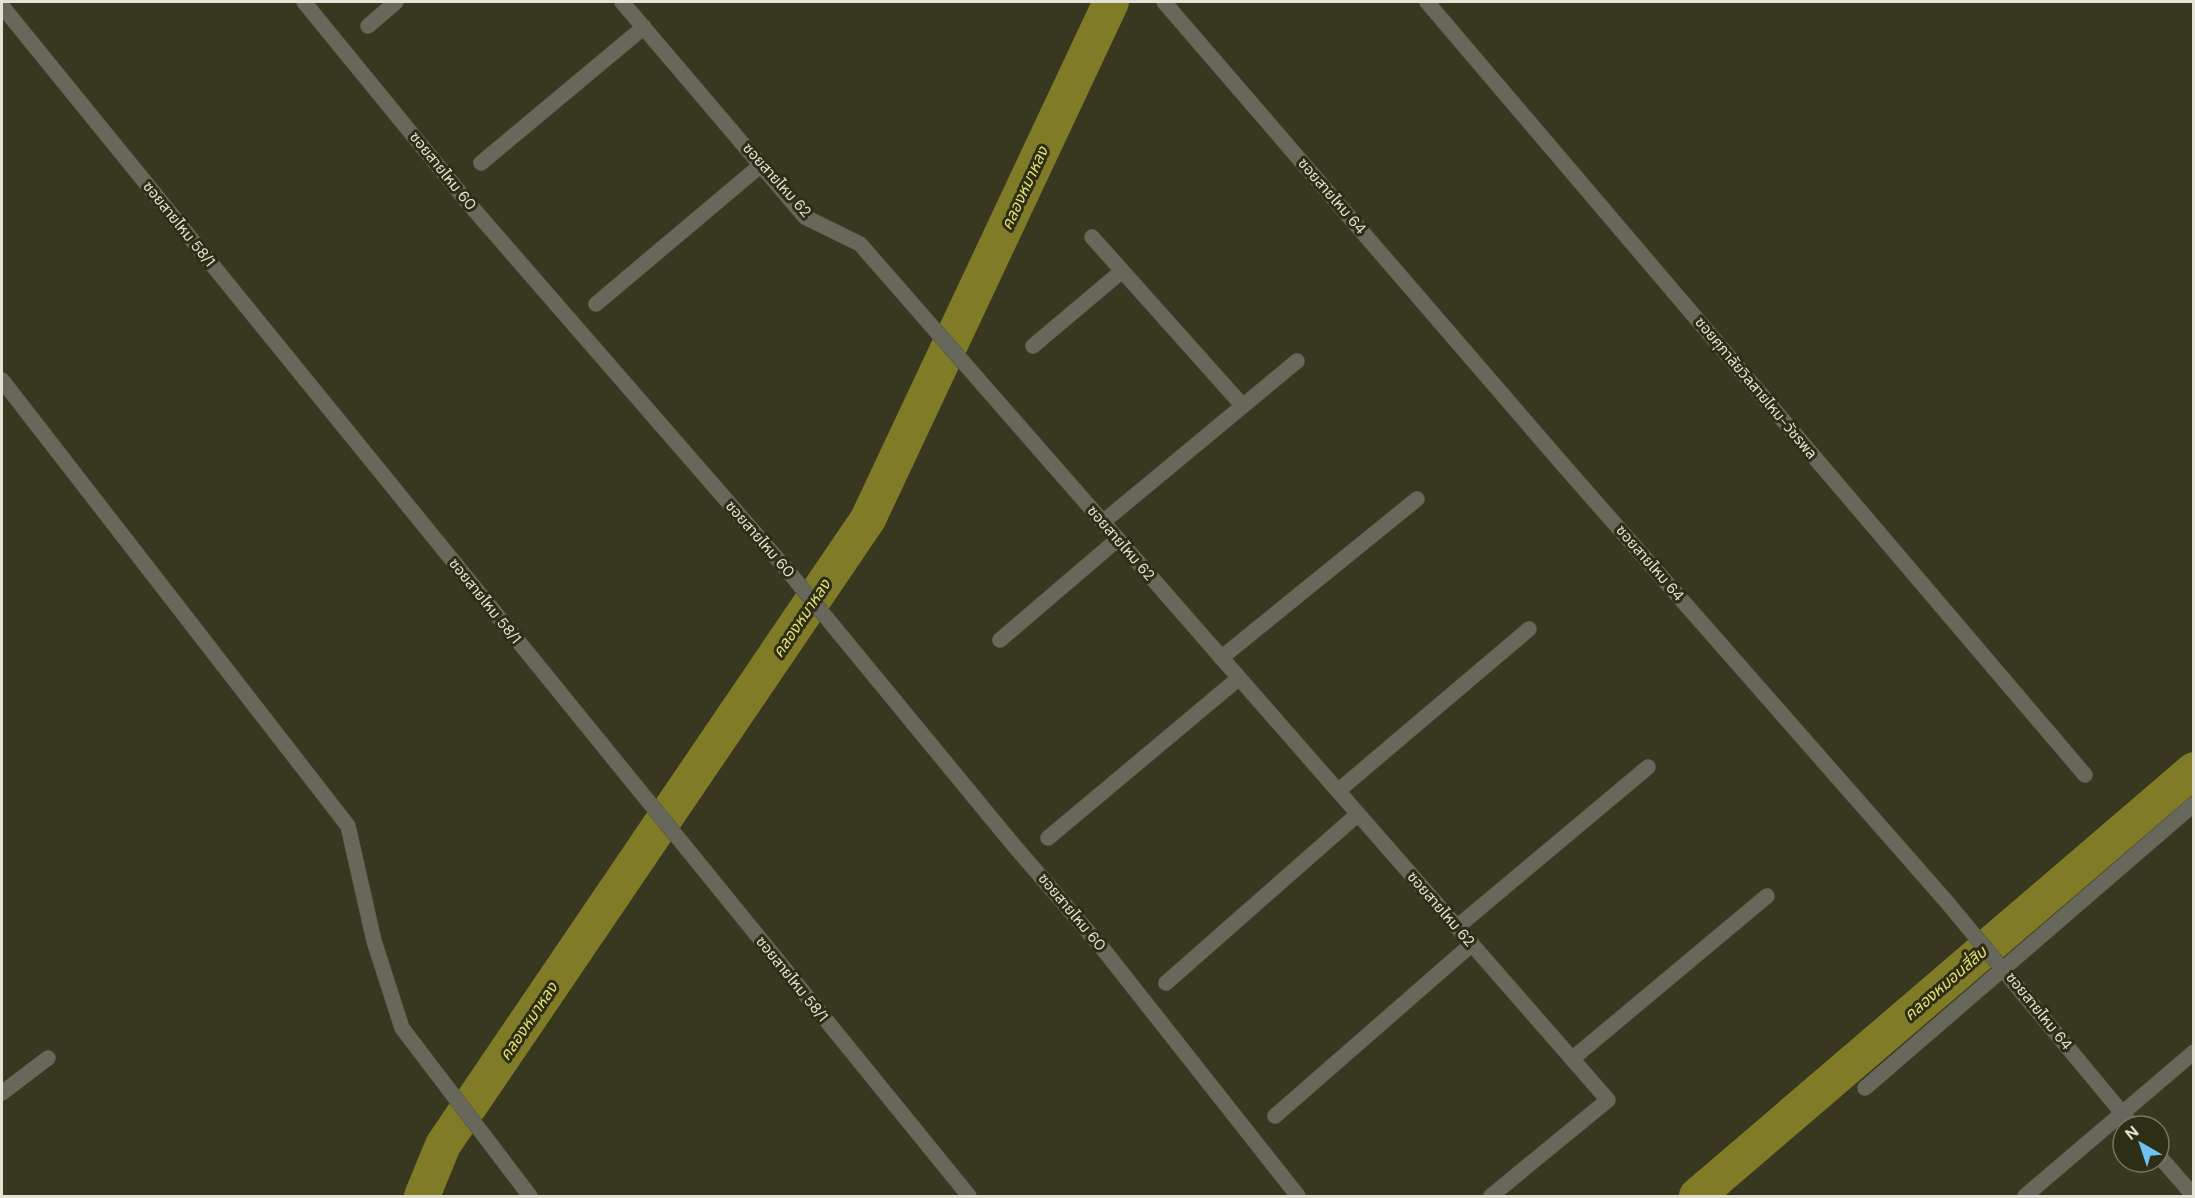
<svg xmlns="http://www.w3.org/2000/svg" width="2195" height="1198" font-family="'DM Sans','Noto Sans Thai',sans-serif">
  <rect width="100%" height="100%" fill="#383720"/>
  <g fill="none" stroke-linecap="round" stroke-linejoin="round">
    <path stroke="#7f7b26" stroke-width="36" d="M422,1196L443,1145L868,519L1111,2
      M1697,1196L2194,770"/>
    <g stroke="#53533d" stroke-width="16">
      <path id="minor" d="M304,2L470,205L788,571L1011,842L1103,949L1298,1196
        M622,2L805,217L860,244L1608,1100L1491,1196
        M1164,2L1565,467L1946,901L2133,1126
        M1427,2L2085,775
        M2,6L969,1196
        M368,26L396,2
        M481,163L644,27
        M1092,237L1242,405
        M596,304L761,165
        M1033,346L1122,271
        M2,380L348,826L374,941L402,1028L530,1196
        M1103,522L1297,361
        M1000,640L1118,539
        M1221,658L1417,499
        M1338,791L1529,629
        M1048,838L1239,678
        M1457,927L1648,767
        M1166,983L1358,814
        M1572,1059L1767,896
        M1865,1088L2194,804
        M2,1093L48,1058
        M1275,1116L1472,944
        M2159,1156L2194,1196
        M2025,1196L2194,1052"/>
    </g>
    <use href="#minor" stroke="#67675c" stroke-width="15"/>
  </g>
  <g text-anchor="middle" stroke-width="6" stroke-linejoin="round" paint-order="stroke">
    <g font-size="15" fill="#e3e3d5" stroke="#2e2d16">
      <text transform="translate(443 171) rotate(51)" y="5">ซอยสายไหม 60</text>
      <text transform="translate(777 180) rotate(48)" y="5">ซอยสายไหม 62</text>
      <text transform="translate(1332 196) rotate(49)" y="5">ซอยสายไหม 64</text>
      <text transform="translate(179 224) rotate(51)" y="5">ซอยสายไหม 58/1</text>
      <text transform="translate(1756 388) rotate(50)" y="5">ซอยศุภาลัยวิลสายไหม-วัชรพล</text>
      <text transform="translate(760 539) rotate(49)" y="5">ซอยสายไหม 60</text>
      <text transform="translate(1121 543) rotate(49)" y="5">ซอยสายไหม 62</text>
      <text transform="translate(1650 563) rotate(49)" y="5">ซอยสายไหม 64</text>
      <text transform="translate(485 601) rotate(51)" y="5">ซอยสายไหม 58/1</text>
      <text transform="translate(1441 909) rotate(49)" y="5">ซอยสายไหม 62</text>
      <text transform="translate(1072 912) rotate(50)" y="5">ซอยสายไหม 60</text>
      <text transform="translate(792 979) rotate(51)" y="5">ซอยสายไหม 58/1</text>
      <text transform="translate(2039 1011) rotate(51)" y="5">ซอยสายไหม 64</text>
    </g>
    <g font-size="16" font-style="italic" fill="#e7e271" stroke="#2e2d16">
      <text transform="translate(1024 188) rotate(-65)" y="6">คลองหมาหลง</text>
      <text transform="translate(801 618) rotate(-56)" y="6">คลองหมาหลง</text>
      <text transform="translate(1945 983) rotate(-41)" y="6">คลองหมอนสี่สิบ</text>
      <text transform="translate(528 1021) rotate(-56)" y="6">คลองหมาหลง</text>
    </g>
  </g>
  <rect width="2195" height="1198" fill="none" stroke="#e3e3d5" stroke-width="6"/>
  <g transform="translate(2141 1144) rotate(321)"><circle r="28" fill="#2e2d16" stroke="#767662" stroke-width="1.5"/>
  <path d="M0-4.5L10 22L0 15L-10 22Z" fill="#6cc3f2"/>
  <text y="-9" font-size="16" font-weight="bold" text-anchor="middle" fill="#e3e3d5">N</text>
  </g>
</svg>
